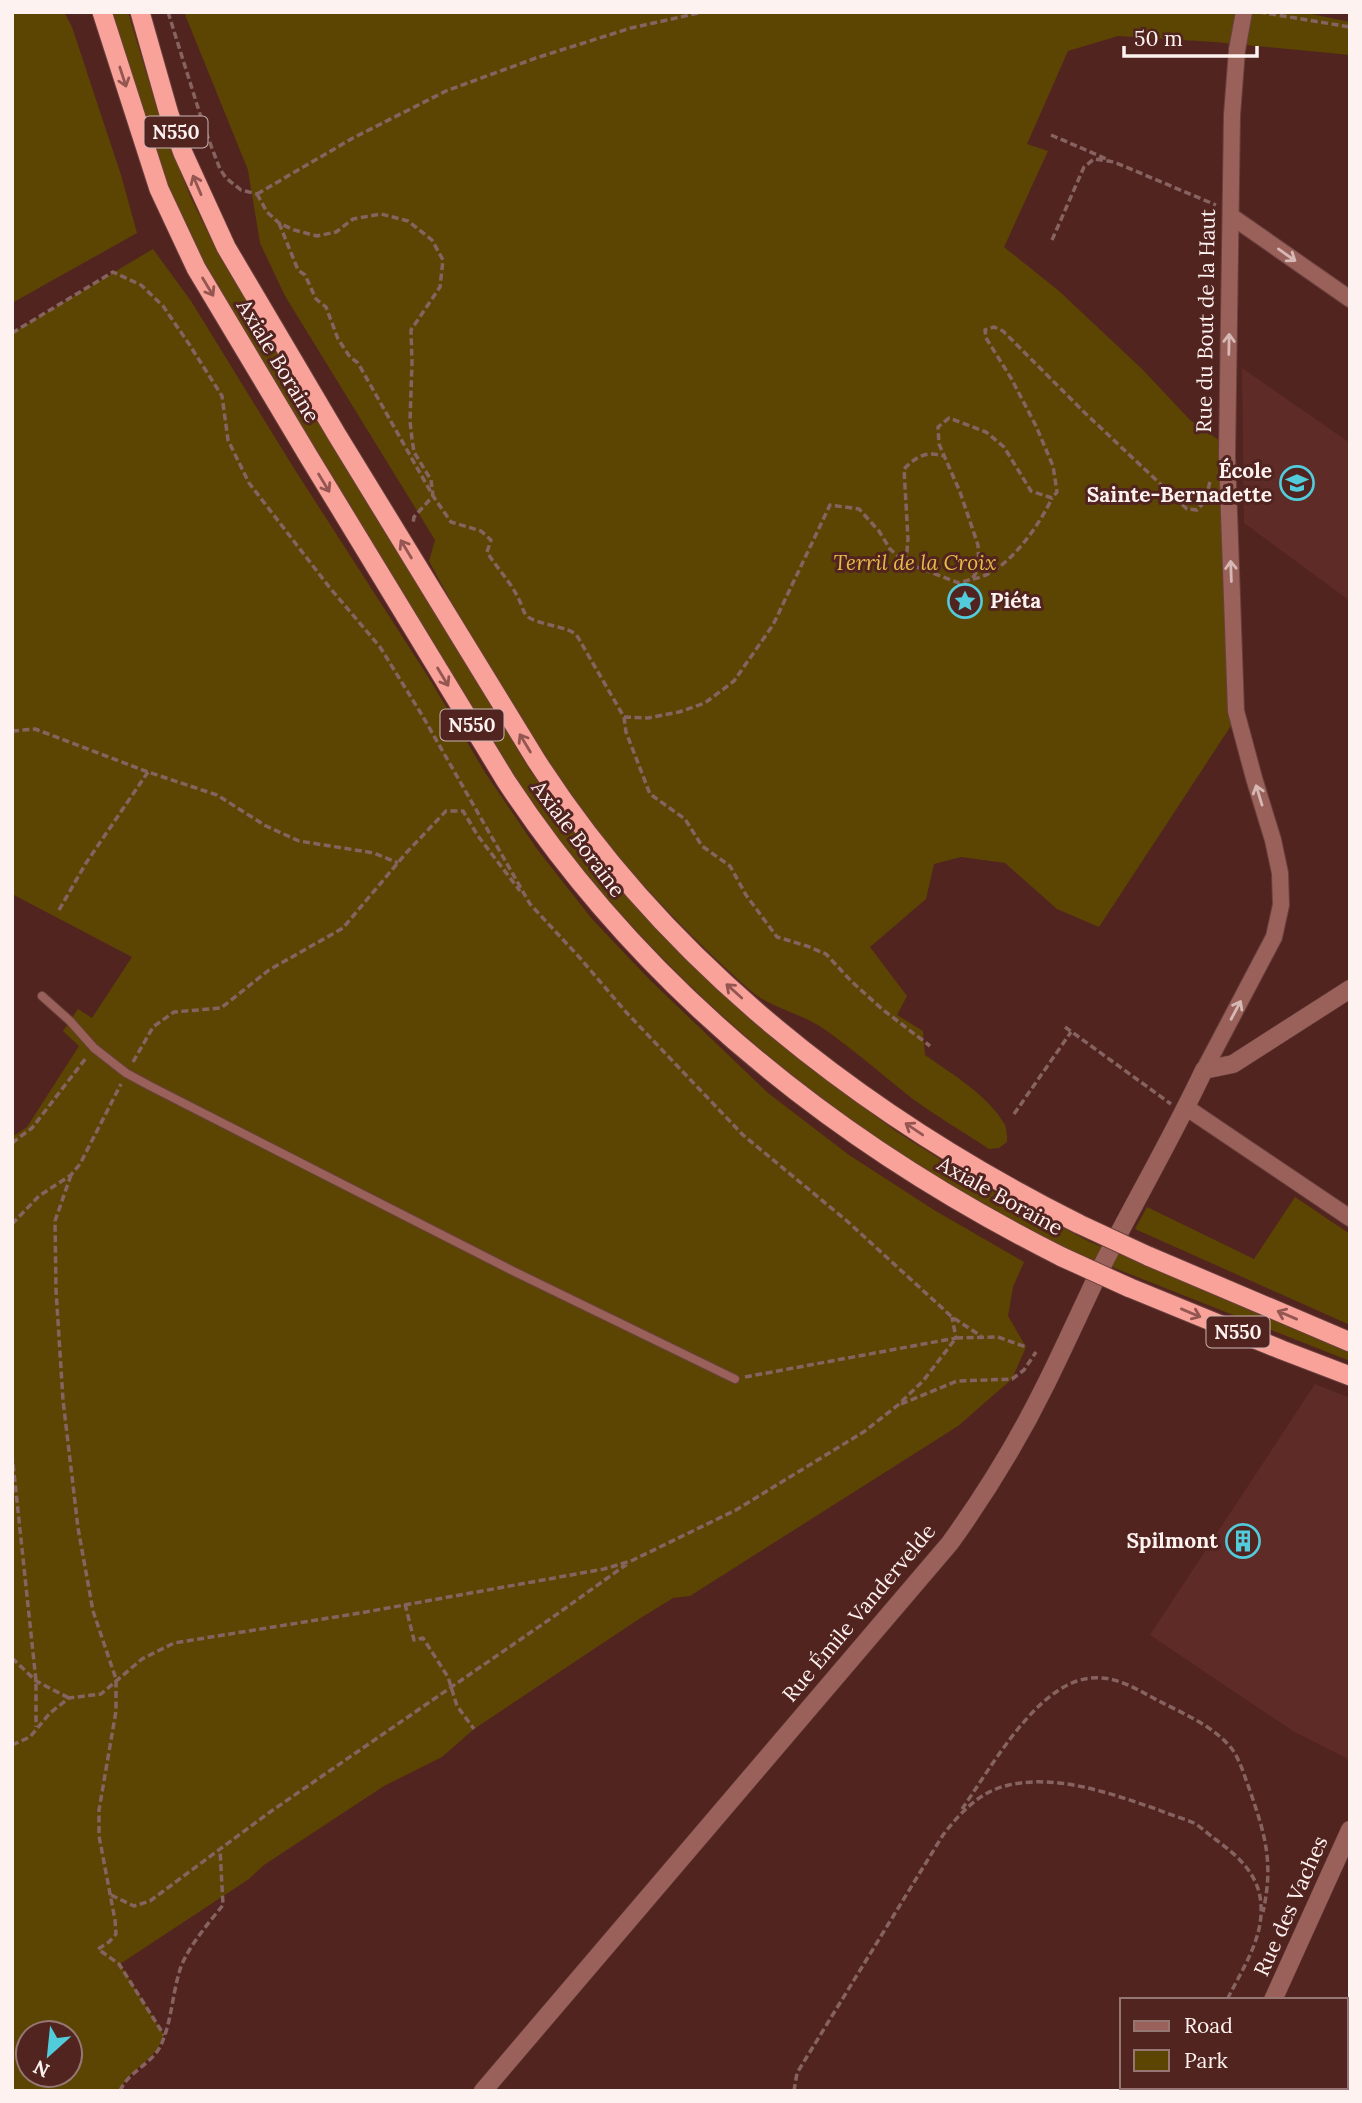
<svg xmlns="http://www.w3.org/2000/svg" width="1362" height="2103" font-family="Lora,serif">
  <rect width="100%" height="100%" fill="#512420"/>
  <path fill="#5f2b27" d="M1242,368L1350,443V601L1244,523Z
    M1315,1384L1350,1398V1760L1293,1731L1150,1635Z"/>
  <path fill="#5c4502" fill-rule="evenodd" d="M12,12H64L72,27L121,175L137,233L12,303Z
    M111,12H128L160,119L191,198L220,257L531,772L597,860L662,936L732,1002L812,1070L897,1132L979,1184L1090,1242L1350,1350V1361L1084,1256C884,1163 708,1025 569,853C533,809 504,759 474,711C440,655 406,599 372,544C335,483 299,423 263,362C238,320 211,279 190,235C156,164 135,87 111,12Z
    M184,12H1302L1350,22V55L1214,42L1118,36L1068,51L1027,144L1048,151L1004,247L1059,291L1143,370L1190,420L1233,450L1237,513L1240,712L1099,927L1057,909L1005,863L961,857L934,864L926,899L870,947L907,996L897,1015L923,1031L925,1055C952,1074 989,1096 1005,1125C1007,1130 1007,1136 1007,1142L999,1148L989,1149C962,1131 934,1115 909,1096C880,1073 852,1048 821,1027C800,1013 771,1008 751,991C687,934 625,870 575,801C522,726 472,641 429,561L435,540L285,296L260,243L248,170Z
    M153,249L191,301L295,470L429,678L486,774L537,849L592,919L650,980L768,1093L849,1155L934,1210L1024,1262L1013,1287L1008,1316L1026,1347L1012,1379L958,1426L690,1596L673,1598L639,1619L474,1729L442,1757L384,1786L264,1865L249,1879L120,1964L164,2035C154,2063 130,2067 120,2091H12V1137L27,1127L79,1046L63,1031L78,1009L92,1018L132,957L12,894V333ZM28,2033H70V2075H28Z
    M1295,1197L1350,1234V1325L1135,1229L1147,1207L1254,1259Z"/>
  <g fill="none" stroke-linecap="round" stroke-linejoin="round">
    <g stroke="#69413d" stroke-width="10">
      <path id="service" d="M42,996L70,1021L94,1048L126,1073L150,1086L515,1272L735,1379"/>
    </g>
    <g stroke="#69413d" stroke-width="18">
      <path id="minor" d="M1231,216L1350,299
        M1204,1070L1274,937L1281,905L1280,873L1273,840L1254,778L1236,711L1227,456L1232,115L1237,50L1244,12
        M1187,1108L1350,1218"/>
    </g>
    <g stroke="#69413d" stroke-width="19">
      <path id="tertiary" d="M1273,2000L1350,1830
        M483,2091L950,1543C986,1493 1019,1439 1046,1384C1066,1344 1084,1303 1103,1264C1136,1199 1173,1136 1204,1070L1233,1064L1350,989
        M1232,2091L1234,2087"/>
    </g>
    <g stroke="#69413d" stroke-width="21">
      <path id="trunk" d="M102,12L159,189L196,268L309,457L506,781C645,992 839,1145 1062,1257
        M140,12L169,114L183,153L226,247L337,435L536,760C667,964 864,1116 1079,1224
        M1148,1256L1350,1342
        M1128,1287L1282,1350L1350,1376"/>
    </g>
    <path stroke="#866360" stroke-width="3.5" stroke-dasharray="7 3.5" stroke-linecap="butt" d="M168,12L205,130L220,169L226,178L241,190L257,194
      M1259,12L1350,27
      M1051,135L1109,160
      M257,194L267,212L279,223L294,230L317,236L336,232L353,219L381,214L408,221L432,240L443,260L440,287L411,330L412,363L410,421L412,439L414,452L431,480L433,496L414,517L413,523
      M257,194L353,138L446,91L536,58L631,28L703,12
      M279,223L298,270L305,275L316,299L326,307L338,339L350,357L358,363L433,496L451,522L481,531L491,540L487,552C498,570 513,584 521,604C524,612 525,617 534,620C549,626 562,626 576,634L624,717L626,732L650,794L685,819L702,846L730,866L746,895L777,937L807,946L826,954L851,981L882,1009L930,1046
      M1052,240L1084,167L1094,159L1114,162L1216,205
      M12,333L113,272L141,285L163,306L189,344L222,396L228,440L249,483L330,588L380,647L422,715L530,904L580,958L626,1012L743,1135L847,1221L952,1317L981,1336
      M906,563L908,539L904,469C917,456 925,451 944,456
      M973,579C1006,574 1039,526 1052,498
      M624,717L648,718L679,712L705,703L734,681L773,625L830,505L859,509L879,531L890,549L906,563L959,583L972,579L979,568L978,545L960,492L939,444L938,427L949,418L986,432L1004,447L1031,491L1052,498L1057,492L1053,466L1036,426L1011,378L986,338L985,330L994,327L1003,331L1085,413L1187,509L1197,510L1206,500L1210,481
      M12,731L35,729L148,772L217,795L266,826L299,841L374,853L398,863
      M59,910L86,863L148,772
      M1065,1027L1171,1104
      M133,1062L153,1027L174,1012L221,1008L269,970L343,928L407,852L446,811H463L478,836L520,891
      M1014,1114L1071,1032
      M12,1143L32,1128L86,1058
      M71,1175L55,1221L56,1290L63,1400L78,1528L93,1611L116,1679V1711L99,1810V1836L115,1920L116,1934L109,1942L98,1949L119,1964L164,2035
      M12,1224L39,1196L71,1175L80,1164L121,1084
      M745,1377L956,1338L952,1317
      M901,1404L957,1381L1012,1379L1024,1370L1036,1352
      M12,1454L36,1681V1727
      M405,1604L414,1640L423,1638L448,1677L457,1706L474,1729
      M12,1658L36,1681L69,1698
      M12,1745L30,1737L50,1713L69,1698L101,1694L142,1659L174,1643L360,1613L604,1569L631,1561L736,1510L865,1431L898,1405L923,1381L956,1338L998,1337L1026,1347
      M962,1809C990,1769 1030,1697 1077,1681C1108,1671 1131,1686 1157,1700C1182,1713 1214,1726 1232,1749C1240,1760 1244,1775 1249,1788C1265,1834 1274,1862 1263,1912
      M111,1895L134,1906L150,1901L270,1812L553,1617L627,1564
      M1197,2087V2091
      M120,2091C128,2072 150,2065 160,2047C171,2025 172,1997 179,1973C185,1950 208,1924 223,1905L220,1849
      M794,2091L797,2073L943,1835C960,1813 980,1791 1009,1785C1059,1774 1112,1794 1159,1810C1170,1815 1183,1818 1194,1823C1201,1827 1208,1834 1215,1839C1238,1856 1260,1875 1261,1906C1263,1940 1241,1971 1227,2000
      M1124,2091L1131,2087
      M1178,2091L1180,2087"/>
    <use href="#service" stroke="#9a615b" stroke-width="8"/>
    <use href="#minor" stroke="#9a615b" stroke-width="16"/>
    <use href="#tertiary" stroke="#9a615b" stroke-width="18"/>
    <use href="#trunk" stroke="#f9a29a" stroke-width="19"/>
    <g stroke="#69413d" stroke-width="21" stroke-linecap="butt">
      <path id="trunk-bridge" d="M1079,1224L1148,1256
        M1062,1257L1128,1287"/>
    </g>
    <use href="#trunk-bridge" stroke="#f9a29a" stroke-width="19"/>
  </g>
  <defs><path id="oneway-shaft" d="M-6 0H5M1.5-3L5.5 0L1.5 3" fill="none" stroke-width="1.6" stroke-linecap="round" stroke-linejoin="round" transform="scale(1.75)"/></defs>
  <g stroke="#945651">
    <use href="#oneway-shaft" transform="translate(123 77) rotate(72)"/>
    <use href="#oneway-shaft" transform="translate(197 185) rotate(-113)"/>
    <use href="#oneway-shaft" transform="translate(208 287) rotate(59)"/>
    <use href="#oneway-shaft" transform="translate(324 483) rotate(59)"/>
    <use href="#oneway-shaft" transform="translate(406 549) rotate(-121)"/>
    <use href="#oneway-shaft" transform="translate(443 677) rotate(59)"/>
    <use href="#oneway-shaft" transform="translate(525 743) rotate(-121)"/>
    <use href="#oneway-shaft" transform="translate(734 991) rotate(-138)"/>
    <use href="#oneway-shaft" transform="translate(914 1129) rotate(-146)"/>
    <use href="#oneway-shaft" transform="translate(1191 1313) rotate(23)"/>
    <use href="#oneway-shaft" transform="translate(1287 1315) rotate(-157)"/>
  </g>
  <g stroke="#d6b8b4">
    <use href="#oneway-shaft" transform="translate(1287 255) rotate(35)"/>
    <use href="#oneway-shaft" transform="translate(1229 344) rotate(-89)"/>
    <use href="#oneway-shaft" transform="translate(1231 571) rotate(-92)"/>
    <use href="#oneway-shaft" transform="translate(1259 795) rotate(-107)"/>
    <use href="#oneway-shaft" transform="translate(1236 1010) rotate(-62)"/>
  </g>
  <defs>
    <g id="school-ring" transform="scale(1.75)"><circle r="9.5" fill="#512420" stroke="#52cbda" stroke-width="1.5"/><path d="M0-5L7-2L0 1L-7-2ZM-4 1L0 2.5L4 1V4Q0 6-4 4Z" fill="#52cbda"/></g>
    <g id="sight-ring" transform="scale(1.75)"><circle r="9.5" fill="#512420" stroke="#52cbda" stroke-width="1.5"/><path d="M0-6L1.8-2.2L6-1.7L2.9 1.2L3.7 5.4L0 3.3L-3.7 5.4L-2.9 1.2L-6-1.7L-1.8-2.2Z" fill="#52cbda"/></g>
    <g id="building-ring" transform="scale(1.75)"><circle r="9.5" fill="#512420" stroke="#52cbda" stroke-width="1.5"/><path d="M-4-6H4V6H1V3H-1V6H-4ZM-2.5-4.3h1.7v1.8h-1.7ZM.8-4.3h1.7v1.8H.8ZM-2.5-1h1.7V.8h-1.7ZM.8-1h1.7V.8H.8Z" fill="#52cbda"/></g>
  </defs>
  <g fill-rule="evenodd">
    <use href="#school-ring" x="1297" y="483"/>
    <use href="#sight-ring" x="965" y="601"/>
    <use href="#building-ring" x="1243" y="1541"/>
  </g>
  <g text-anchor="middle" stroke-width="6" stroke-linejoin="round" paint-order="stroke">
    <g fill="#512420" stroke="#cab4b2" stroke-width="2">
      <rect x="144.5" y="116.5" width="63" height="31" rx="5"/>
      <rect x="440.5" y="709.5" width="63" height="31" rx="5"/>
      <rect x="1206.5" y="1316.5" width="63" height="31" rx="5"/>
    </g>
    <g font-size="19" font-weight="bold" fill="#fef2f0">
      <text x="176" y="139">N550</text>
      <text x="472" y="732">N550</text>
      <text x="1238" y="1339">N550</text>
    </g>
    <g font-size="21" fill="#fef2f0" stroke="#512420">
      <text transform="translate(1206 321) rotate(-89)" y="7">Rue du Bout de la Haut</text>
      <text transform="translate(278 361) rotate(59)" y="7">Axiale Boraine</text>
      <text transform="translate(578 839) rotate(53)" y="7">Axiale Boraine</text>
      <text transform="translate(1000 1196) rotate(29)" y="7">Axiale Boraine</text>
      <text transform="translate(859 1613) rotate(-50)" y="7">Rue Émile Vandervelde</text>
      <text transform="translate(1291 1906) rotate(-66)" y="7">Rue des Vaches</text>
    </g>
    <g font-size="21" font-weight="bold" fill="#fef2f0" stroke="#512420" text-anchor="end">
      <text x="1272" y="478">École<tspan x="1272" dy="24">Sainte-Bernadette</tspan></text>
      <text x="990" y="608" text-anchor="start">Piéta</text>
      <text x="1218" y="1548">Spilmont</text>
    </g>
    <g font-size="21" font-style="italic" fill="#e7b948" stroke="#512420">
      <text x="915" y="570">Terril de la Croix</text>
    </g>
  </g>
  <rect width="1362" height="2103" fill="none" stroke="#fef2f0" stroke-width="28"/>
  <rect x="1120" y="1998" width="228" height="91" fill="#512420" stroke="#967673" stroke-width="2"/>
  <rect x="1134" y="2021" width="35" height="10" fill="#9a615b" stroke="#967673" stroke-width="2"/>
  <text x="1184" y="2033" font-size="21" fill="#fef2f0">Road</text>
  <rect x="1134" y="2050" width="35" height="21" fill="#5c4502" stroke="#967673" stroke-width="2"/>
  <text x="1184" y="2068" font-size="21" fill="#fef2f0">Park</text>
  <g transform="translate(49 2054) rotate(207)"><circle r="33" fill="#512420" stroke="#967673" stroke-width="2"/>
  <path d="M0-5L12 26L0 18L-12 26Z" fill="#52cbda"/>
  <text y="-10" font-size="19" font-weight="bold" text-anchor="middle" fill="#fef2f0">N</text>
  </g>
  <path d="M1124 46v10h133v-10" fill="none" stroke="#fef2f0" stroke-width="3.5"/>
  <text x="1134" y="46" font-size="21" fill="#fef2f0" stroke="#512420" stroke-width="5" paint-order="stroke">50 m</text>
</svg>
